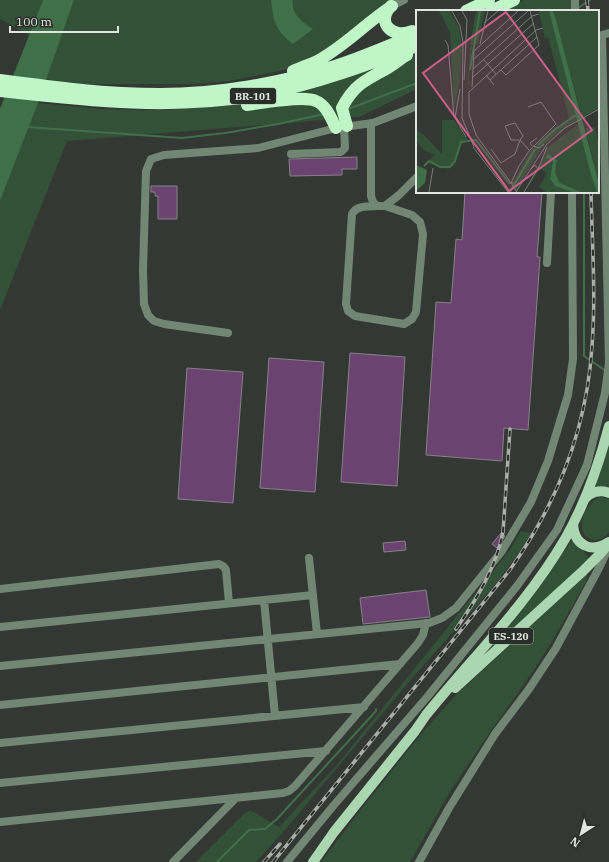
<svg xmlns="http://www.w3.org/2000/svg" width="609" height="862" font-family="'IBM Plex Serif',serif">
  <rect width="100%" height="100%" fill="#343834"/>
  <path fill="#325137" d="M0,0H43L29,35L0,19Z
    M74,0H271L273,17L312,29C302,22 291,14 293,0H400L312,62L275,72L229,81L195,84H78L46,79Z
    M524,0H578V11H504Z
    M417,52V89L359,117L67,141L0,310V201L38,103L100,109L138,110H163L231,105L335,82Z
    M609,438V487L602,486L593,487Z
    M601,497L609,499V532C594,552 569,532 589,506C592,502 595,499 601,497Z
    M521,531L532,533L516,557L489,592L414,676L285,830L256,862H196L244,814L250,810L279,827L336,766L509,551Z
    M572,540L582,549L590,560L483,656L533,594Z
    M588,573L586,582L551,643L532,673L495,725L451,790L410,862H321L359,812L423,732L455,696Z"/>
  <path fill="#3f7047" d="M43,0H74L38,103L0,201V109Z
    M271,0H293C291,14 302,22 313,29L293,44C275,30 273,21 271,0Z"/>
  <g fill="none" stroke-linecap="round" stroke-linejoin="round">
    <path stroke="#3f7047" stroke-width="2" d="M578,8L590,0
      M348,109L417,83
      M27,127L182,138L225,133L278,124L324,114
      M584,192V356L606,371
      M217,862L249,830L265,829L277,819L376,711V709"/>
  </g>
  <path fill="#6a4370" stroke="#868286" d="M357,157V169H342V175L290,176L289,159Z
    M151,186H177V219H158V196H155V192H151Z
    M465,192H542L537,257H540L528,430L504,428L502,461L426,455L436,302L451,303L456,239L462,240Z
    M350,353L405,357L397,486L341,482Z
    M269,358L324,362L315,492L260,488Z
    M187,368L243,372L233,503L178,499Z
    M501,533L505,536L497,548L492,544Z
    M405,541L406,550L384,552L383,543Z
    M426,590L430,617L363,624L360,598Z"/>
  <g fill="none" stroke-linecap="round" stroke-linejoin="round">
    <path stroke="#718774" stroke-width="8" d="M392,6L404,0
      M575,11V0
      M371,123V196L373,202L377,206H385L399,195L417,177
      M291,154L341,152L345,148L344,127
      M377,206C367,207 357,205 352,214L346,304L348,311L355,316L404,324L412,319L416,312L423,234L420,222L412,215L385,206
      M547,263L551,192
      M228,333L164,324L154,321L148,315L144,304L143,270L146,171L151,159L164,155L258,148L336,128L373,123L417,106
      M309,558L317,634
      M0,589L219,564L223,566L226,570L229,603
      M264,600L275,716
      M0,627L313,595
      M0,666L429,623L442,618L456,608L502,551L531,502L548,461L568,395L573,359L572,192
      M0,705L400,664
      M0,743L364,707
      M0,783L326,751
      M0,822L283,793L289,791L295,786L418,643L423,635L426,623
      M173,862L236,798
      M287,862L334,805L428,696L517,586L557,530L587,465L605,393L609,363L602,35L609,33
      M419,862L449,808L495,734L529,689L556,648L599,568L609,547"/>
    <path stroke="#aad7af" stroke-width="10" d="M584,500C590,492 600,489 609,493
      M573,524C574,545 591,554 609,542
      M455,688L583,571L600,554L609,543
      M313,862L334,832L415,731L426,715C473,657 528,603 565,539C585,504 599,464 609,426"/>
    <path stroke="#c0f6c7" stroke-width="12" d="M391,6C376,23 392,39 412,31
      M466,11L489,0
      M491,11L514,0
      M293,71C302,67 311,64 319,60C346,45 367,22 392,6
      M0,80C53,87 106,94 160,94C217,94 281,83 335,66C363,57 390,45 417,34
      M0,91C88,101 176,111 264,94C316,84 368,65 417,46
      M247,105C262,103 303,95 316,101C326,105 331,118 336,128
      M347,126L342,108C353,86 365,80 386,69C393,65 400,59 407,55"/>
    <g stroke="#abaeab" stroke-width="3.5">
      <path id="rail" d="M587,0L588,11
        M456,629C476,600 496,568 503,532L510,429
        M264,862L280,844
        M273,862L509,571C557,504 587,428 592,346C596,295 592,243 591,192"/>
    </g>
    <use href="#rail" stroke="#2a2e2a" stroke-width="2" stroke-dasharray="6" stroke-linecap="butt"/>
  </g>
  <g text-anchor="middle" stroke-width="3.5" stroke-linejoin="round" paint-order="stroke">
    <g fill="#2a2e2a" stroke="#abadab" stroke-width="1">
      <rect x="230" y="88" width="46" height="16" rx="3"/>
      <rect x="489" y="628" width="44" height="16" rx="3"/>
    </g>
    <g font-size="10" font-weight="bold" fill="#e2e4e2">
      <text x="253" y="100">BR-101</text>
      <text x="511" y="640">ES-120</text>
    </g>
  </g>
  <g transform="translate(416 10)">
    <rect width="183" height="183" fill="#343834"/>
    <path d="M23,1H34L43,18L46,37L44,70L38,100L34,22ZM60,1H69L62,33L56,35L50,100L55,30ZM123,1H133L161,110L134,129L124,140L100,182L95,176L115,140L153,108L132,27L129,29ZM137,1H183V98L166,107ZM26,110H38L52,131L46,133L39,154L32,159L18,155L14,150L19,145L8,140L0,131V120L8,125L26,144ZM162,114L181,182H165L144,173L139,163L141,153L137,145L131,148L137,150L134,169L139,176L156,182H130L123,177L131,163L124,159L113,176L131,138ZM179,117L183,136V174L169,118Z" fill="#325137"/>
    <path d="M133,1H137L140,10L183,174V182H181L175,165ZM132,144L141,150L139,163L144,173L165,182H156L139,176L134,169L137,150L130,148ZM0,155L11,160L9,173L0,181Z" fill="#3f7047"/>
    <path fill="none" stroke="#3f7047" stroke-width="2" d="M54,60L64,1M122,135L138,120L160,105M8,156L13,151L24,157H34L39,151L45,132L60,130L93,173H98M94,182L119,139"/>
    <path fill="none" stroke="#7a7d7a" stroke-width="1" d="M36,1L44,16L47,32L46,108L58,137M46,1L51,10L48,70M68,13L82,1M29,30L32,35L38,107M64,34L72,1M58,49L112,1M67,49L80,64M57,59L116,6L123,4M85,60L90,65L123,35L114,1M70,65L78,75M56,68L118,13M74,70L121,27M56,77L58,41L102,1M44,79L39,108L50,127M103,130H95L89,116L99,113L107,126L104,130M57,132L90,176L88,178M116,136L114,133L121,128M117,136L123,138L128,134M57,137L92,182M75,139L85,153L99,144L104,130L113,140M115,159L119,155L122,159L131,137M95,173L60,125L53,104V82L120,20L127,18M13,182L17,158M100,182L131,134L149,118L183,99M101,182L95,173L103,156L113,141L140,114L125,92L112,97M108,182L121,160"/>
    <path fill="#cd5f8a" fill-opacity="0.15" stroke="#cd5f8a" stroke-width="2" d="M90,2L176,120L93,181L7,63Z"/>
    <rect width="183" height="183" fill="none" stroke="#e2e4e2" stroke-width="2"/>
  </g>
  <g transform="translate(581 834) rotate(216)" stroke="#2a2e2a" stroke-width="3" paint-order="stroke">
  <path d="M0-3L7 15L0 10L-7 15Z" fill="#e2e4e2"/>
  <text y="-6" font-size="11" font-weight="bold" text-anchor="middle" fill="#e2e4e2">N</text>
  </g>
  <path d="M10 26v6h108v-6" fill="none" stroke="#e2e4e2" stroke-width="2"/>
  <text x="16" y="26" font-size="12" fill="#e2e4e2" stroke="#2a2e2a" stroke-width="3" paint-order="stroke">100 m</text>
</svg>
